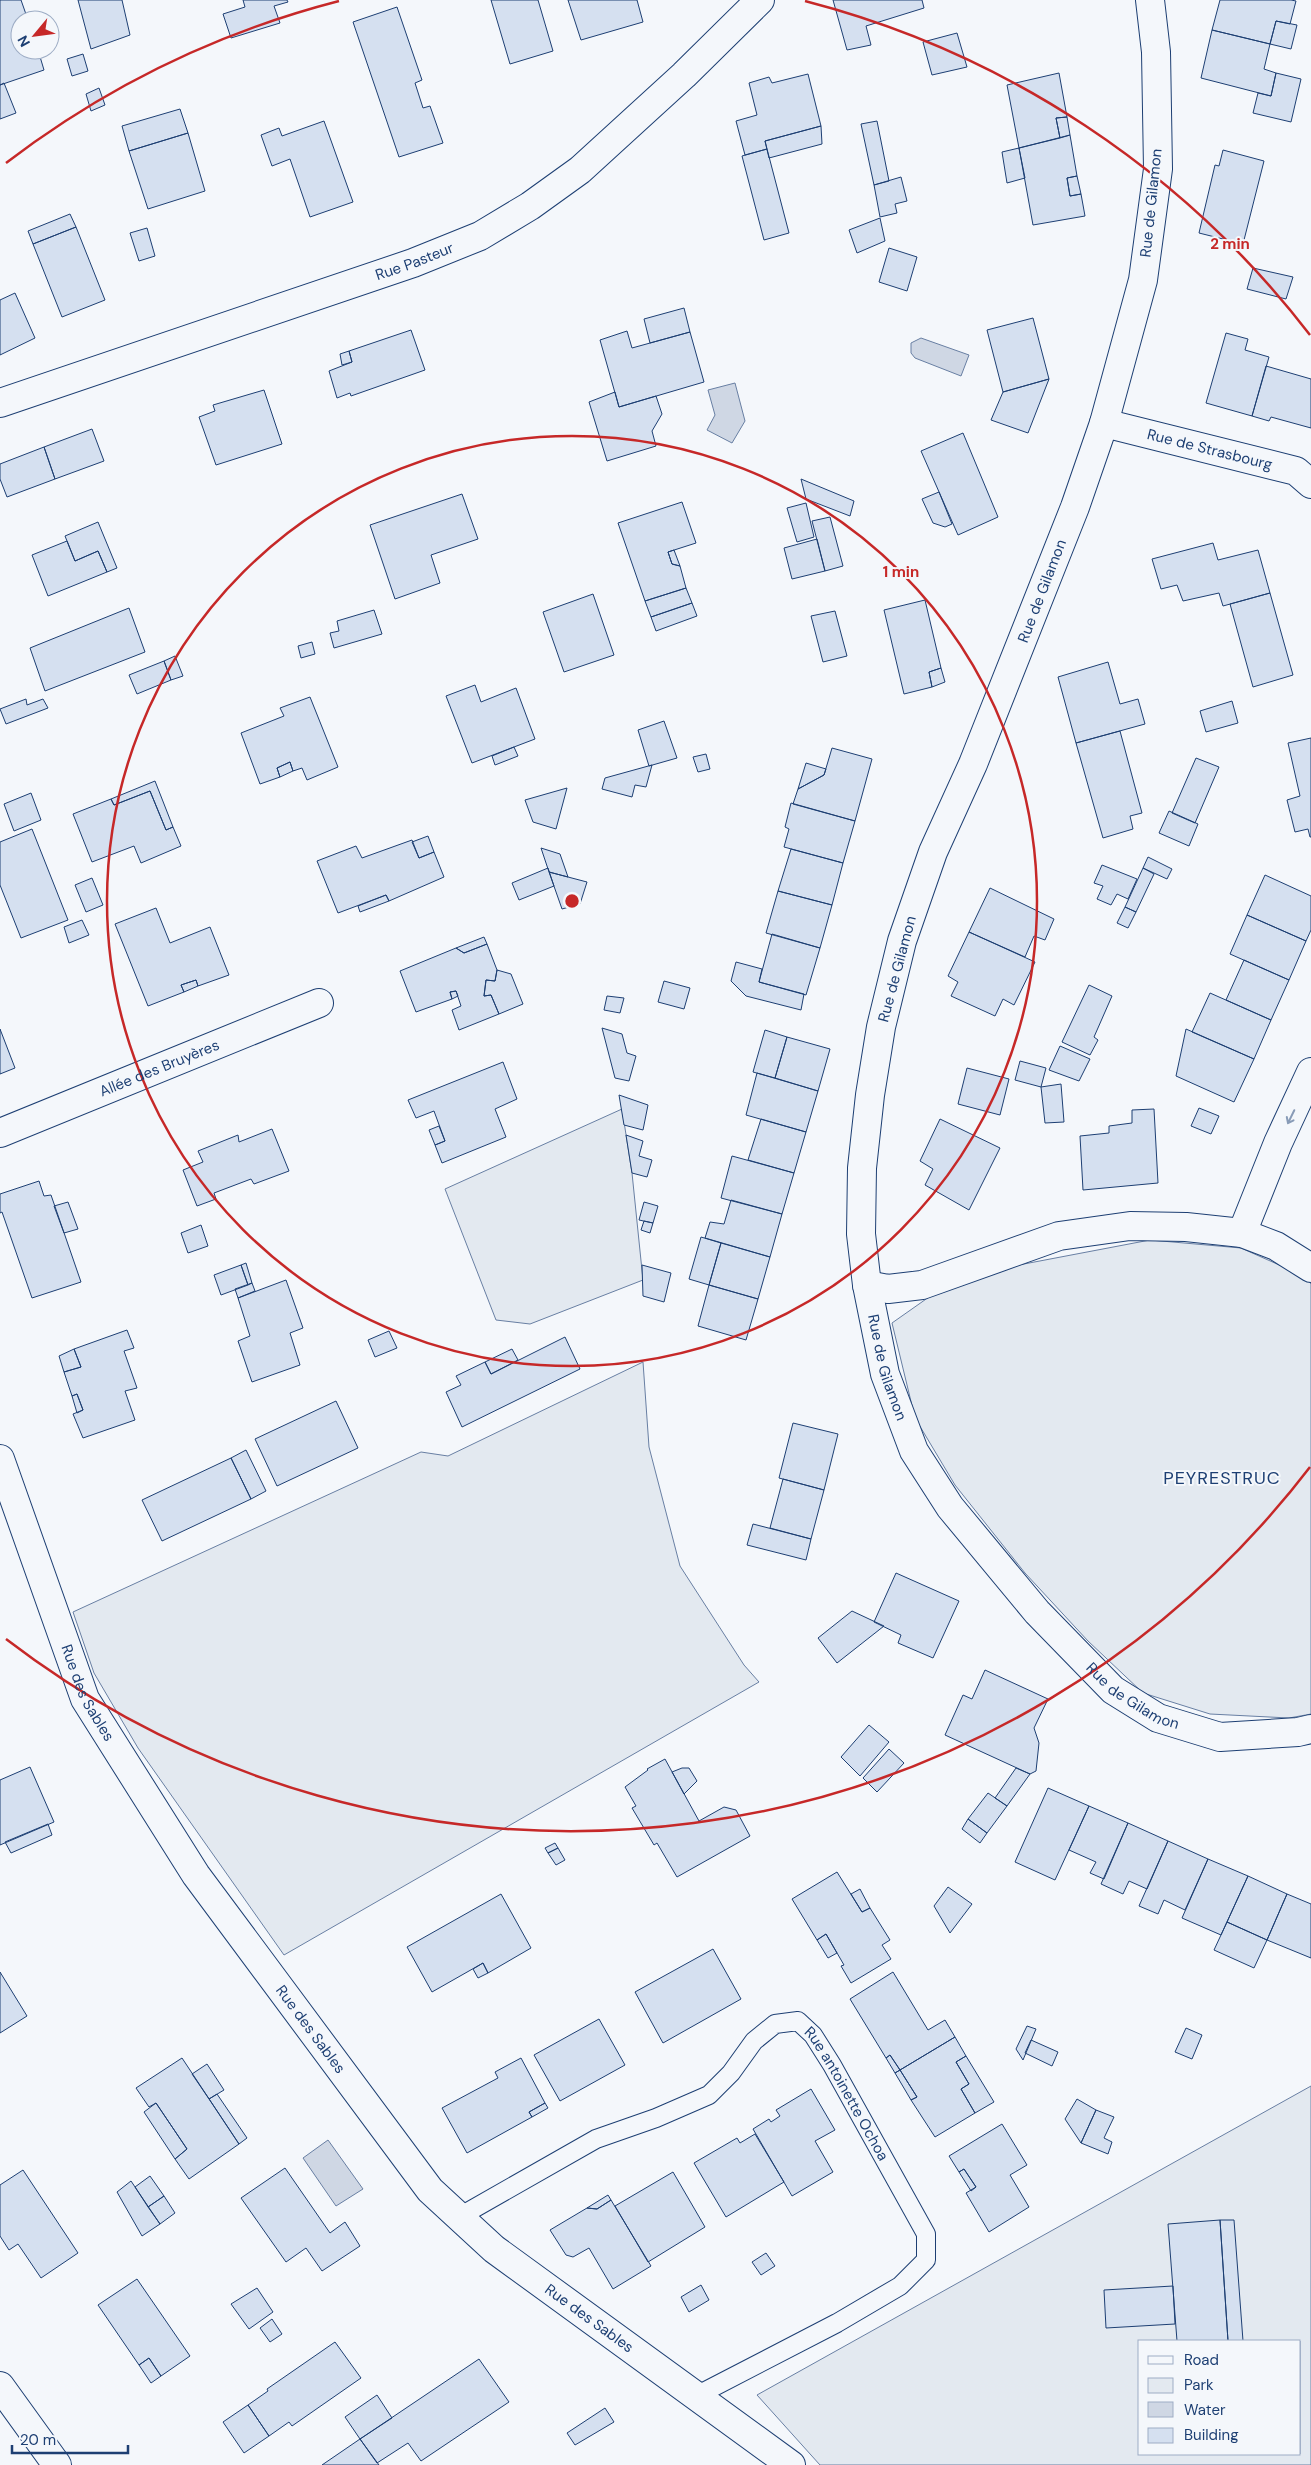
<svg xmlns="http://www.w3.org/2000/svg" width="1311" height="2465" font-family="'DM Sans',sans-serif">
  <rect width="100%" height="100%" fill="#f4f7fb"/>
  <path fill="#e3e9f0" stroke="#687fa3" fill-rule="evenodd" d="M622,1109L632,1173L643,1280L530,1324L496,1320L445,1189Z
    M1150,1240L1241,1248L1304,1276L1311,1284V1714L1289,1718L1210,1714L1143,1693L1088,1641L1025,1573L955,1485L915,1418L892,1323L929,1297L1003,1268Z
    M643,1362L649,1447L680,1566L744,1665L759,1682L284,1955L138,1748L94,1673L73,1612L421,1452L448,1456Z
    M1311,2086V2465H820L757,2395ZM1140,2341H1300V2454H1140Z"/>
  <path fill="#cfd7e4" stroke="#687fa3" d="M921,338L969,355L961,376L915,358L911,353V343Z
    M735,383L745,421L732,443L707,430L715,415L708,390Z
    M328,2140L363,2189L336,2206L303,2158Z"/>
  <path fill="#d5e0f0" stroke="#1d3f73" d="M0,0H21L28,20H20V50H38L44,70L0,85Z
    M78,0H122L130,35L91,49Z
    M243,0H287L288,2L274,6L280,23L231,38L223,14L245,7Z
    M491,0H538L553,51L510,64Z
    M568,0H637L643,22L581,40Z
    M833,0H922L924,8L866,26L871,45L847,50Z
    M1220,0H1291L1296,1L1290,24L1276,21L1270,44L1212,30Z
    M397,7L422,80L415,83L423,108L430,106L443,143L399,157L353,22Z
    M1276,21L1297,25L1291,49L1270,44Z
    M1212,30L1270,44L1264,69L1276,73L1271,96L1201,78Z
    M957,33L967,67L932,75L923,42Z
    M83,54L88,71L72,76L67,59Z
    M1059,73L1067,117L1056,118L1060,138L1019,148L1007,85Z
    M1276,73L1301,79L1291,122L1253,113L1258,93L1271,96Z
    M808,74L821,126L765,141L767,149L745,155L736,121L757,115L749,83L769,77L772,83Z
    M4,83L16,113L0,119V85Z
    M99,88L105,105L91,111L86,94Z
    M180,109L188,133L129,151L122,126Z
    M1067,117L1070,135L1060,138L1056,118Z
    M324,121L353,202L310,217L290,159L272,166L261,135L279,128L282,136Z
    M877,121L889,181L874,185L861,124Z
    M821,126L822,144L769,158L765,141Z
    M188,133L205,191L148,209L129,151Z
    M1070,135L1077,176L1067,178L1070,196L1081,194L1085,216L1033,225L1019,148Z
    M1019,148L1025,178L1007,183L1002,152Z
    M767,149L789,233L764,240L742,156Z
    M1223,150L1264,161L1243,244L1199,233L1215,165L1219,166Z
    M1077,176L1081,194L1070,196L1067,178Z
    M901,177L907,201L895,204L897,213L880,217L874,185Z
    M70,214L76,227L33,244L28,231Z
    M880,218L885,241L857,253L849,230Z
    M76,227L105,300L62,317L33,244Z
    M147,228L155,256L139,261L130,233Z
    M889,248L917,257L907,291L879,282Z
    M1253,268L1293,277L1286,299L1247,289Z
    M15,293L35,338L0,355V300Z
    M684,308L690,332L650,343L644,319Z
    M1033,318L1049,379L1003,392L987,330Z
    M411,330L425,370L351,396L350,393L337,398L329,371L352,362L349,351Z
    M627,331L632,348L690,332L704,382L619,407L600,340Z
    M1226,333L1248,339L1245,350L1269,357L1252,416L1206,403Z
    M349,351L352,362L342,365L340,354Z
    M1266,366L1311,379V428L1271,417L1269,421L1252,416Z
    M1049,379L1028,433L991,420L1003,392Z
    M264,390L282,444L216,465L199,417L215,411L213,405Z
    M615,392L619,407L656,396L662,414L652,431L656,446L607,461L589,402Z
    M92,429L104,461L55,479L44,447Z
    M963,433L998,517L958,535L921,451Z
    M44,447L55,479L7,497L0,479V464Z
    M801,479L854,501L850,516L806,499Z
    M939,492L952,524L945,527L933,523L922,499Z
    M462,494L478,539L431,555L440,583L395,599L370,525Z
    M682,502L696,543L668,552L672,564L680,566L686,588L645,601L618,523Z
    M806,503L814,537L797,542L787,508Z
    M830,517L843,566L825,571L812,521Z
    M98,522L117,568L107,572L98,551L75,561L65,536Z
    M817,539L825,571L792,579L784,548Z
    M67,541L75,561L98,551L107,572L48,596L32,555Z
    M1213,543L1218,560L1258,550L1270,593L1223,606L1219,593L1183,601L1177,585L1161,589L1152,559Z
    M674,550L680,566L672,564L668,552Z
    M686,588L692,603L651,617L645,601Z
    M1270,593L1293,675L1253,687L1230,604Z
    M593,594L614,655L564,672L543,612Z
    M925,600L941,668L929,672L932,687L904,694L884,610Z
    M692,603L697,616L656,631L651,617Z
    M129,608L145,652L45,691L30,648Z
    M374,610L382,634L334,648L330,633L339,631L337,621Z
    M835,611L847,656L823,662L811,616Z
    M312,642L315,654L301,658L298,646Z
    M175,656L183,676L171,680L164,661Z
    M164,661L171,680L137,694L129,675Z
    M1108,662L1120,704L1138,699L1145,724L1076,743L1058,677Z
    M941,668L945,682L932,687L929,672Z
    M475,685L481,702L516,688L535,739L472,763L446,696Z
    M310,697L338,767L307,780L302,768L293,771L290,762L277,768L280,777L260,784L241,733L284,716L280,708Z
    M26,699L27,705L43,699L48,708L6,724L0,709Z
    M1232,701L1238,723L1206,732L1200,711Z
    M664,721L677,758L649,766L638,730Z
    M1120,731L1142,813L1130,816L1133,829L1103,838L1076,743Z
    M1311,738V837H1310L1308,829L1295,832L1287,800L1300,796L1288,743Z
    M514,747L518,756L495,765L492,756Z
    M832,748L872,759L855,821L793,804L798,789L824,775Z
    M706,754L710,769L698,772L693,757Z
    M1196,758L1219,767L1195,823L1172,813Z
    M290,762L293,771L280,777L277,768Z
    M806,763L826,769L824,775L798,789Z
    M652,765L646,787L635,785L632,797L602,789L605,778Z
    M155,781L173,827L166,830L150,791L114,805L111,799Z
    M567,788L556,829L533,822L525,800Z
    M150,791L166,830L173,827L181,846L141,863L134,846L92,862L73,814L111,799L114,805Z
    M31,793L41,820L14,831L4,804Z
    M791,803L855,821L843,863L784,847L789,829L785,827Z
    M1169,811L1198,824L1189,846L1159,833Z
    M32,829L68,920L21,938L0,885V842Z
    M428,836L434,852L419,858L412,842Z
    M412,840L419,858L434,852L444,877L389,901L386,895L338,913L317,861L356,846L362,858Z
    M541,848L560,854L568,877L549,872Z
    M791,849L843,863L832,905L778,891Z
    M1148,857L1172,869L1167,879L1143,868Z
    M1102,865L1137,879L1128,899L1117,894L1111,905L1097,899L1103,886L1094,883Z
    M548,868L554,886L519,900L512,883Z
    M1143,868L1154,874L1136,912L1125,907Z
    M549,872L587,882L580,904L562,909Z
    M1265,875L1311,896V930L1306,941L1247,915Z
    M92,878L103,905L86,912L75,885Z
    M990,888L1054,919L1045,940L1034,936L1025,957L969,932Z
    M778,891L832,905L820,948L766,933Z
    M386,895L389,901L360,912L358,906Z
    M1125,907L1136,912L1128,928L1117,923Z
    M156,908L170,943L210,927L229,975L198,986L196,980L181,985L184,992L148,1006L115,924Z
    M1247,915L1306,941L1289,980L1230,954Z
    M82,920L89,935L69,943L64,927Z
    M969,932L1035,962L1014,1005L1003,999L995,1016L951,996L958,982L948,976Z
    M772,934L820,948L806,995L759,982Z
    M484,937L487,944L464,953L456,948Z
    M487,944L497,970L495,981L486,980L484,996L491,995L499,1014L459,1030L452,1010L461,1006L456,991L450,992L452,999L416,1012L400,971L456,948L464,953Z
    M1244,960L1289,980L1271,1020L1226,1000Z
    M736,962L762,969L759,982L804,994L801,1010L746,996L731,981Z
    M497,970L511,974L523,1004L499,1014L491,995L484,996L486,980L495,981Z
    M196,980L198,986L184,992L181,985Z
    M664,981L690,988L684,1009L658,1002Z
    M1089,985L1112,996L1094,1037L1098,1040L1090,1055L1062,1042Z
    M456,991L458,996L452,999L450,992Z
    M1210,993L1271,1020L1254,1059L1192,1032Z
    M607,996L624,998L620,1013L604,1010Z
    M602,1028L622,1034L627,1053L636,1056L629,1081L615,1078Z
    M0,1029L15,1068L0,1074Z
    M1186,1029L1254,1059L1234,1102L1176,1076Z
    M765,1030L787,1037L775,1078L753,1072Z
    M787,1037L830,1049L818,1091L775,1078Z
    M1060,1046L1090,1059L1079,1081L1049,1070Z
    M1020,1061L1046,1068L1041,1087L1015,1080Z
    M503,1062L517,1099L495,1109L506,1137L442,1163L435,1145L445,1141L434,1111L416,1118L408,1100Z
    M967,1068L1009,1079L1000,1115L958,1104Z
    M757,1073L818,1091L806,1132L746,1115Z
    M1061,1084L1064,1122L1045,1123L1041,1087Z
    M619,1095L648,1105L643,1130L624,1125Z
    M1199,1108L1219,1116L1211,1134L1191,1126Z
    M1154,1109L1158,1183L1083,1190L1080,1136L1109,1133V1126L1132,1123V1110Z
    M761,1119L806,1132L794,1173L748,1160Z
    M940,1119L1000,1148L969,1210L925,1185L933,1169L920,1161Z
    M439,1126L445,1141L435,1145L429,1130Z
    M272,1129L289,1171L254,1184L251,1179L214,1193L216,1199L197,1206L183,1170L203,1162L198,1151L238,1135L239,1142Z
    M626,1135L643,1141L639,1156L652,1160L647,1177L632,1173Z
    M732,1156L794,1173L782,1214L721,1198Z
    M39,1181L44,1196L51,1195L81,1282L32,1298L2,1212L0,1213V1194Z
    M731,1200L782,1214L770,1257L705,1238L710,1222L724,1224Z
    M68,1202L78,1229L64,1233L54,1206Z
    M644,1202L658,1206L653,1223L639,1220Z
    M644,1221L653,1223L650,1233L641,1230Z
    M201,1225L208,1246L188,1253L181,1233Z
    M701,1237L721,1243L709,1285L689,1279Z
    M721,1243L770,1257L758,1299L709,1285Z
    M246,1263L252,1283L248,1285L241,1265Z
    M241,1265L248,1285L221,1295L214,1275Z
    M642,1265L671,1273L664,1302L643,1296Z
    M286,1280L303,1328L290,1333L300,1365L252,1382L238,1341L250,1336L238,1298Z
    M252,1283L255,1291L238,1298L235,1289Z
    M709,1285L758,1299L746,1340L698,1326Z
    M127,1330L134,1348L124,1351L137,1388L125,1391L135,1420L83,1438L73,1414L83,1410L77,1394L72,1396L64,1372L81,1367L74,1349Z
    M389,1331L397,1348L375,1357L368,1340Z
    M565,1337L580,1369L462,1427L446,1392L461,1385L456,1376L485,1362L491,1374Z
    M74,1349L81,1367L64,1372L59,1356Z
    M512,1349L518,1360L491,1374L485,1362Z
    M77,1394L83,1410L77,1413L72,1396Z
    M336,1401L358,1448L277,1486L255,1439Z
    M793,1423L838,1434L824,1490L779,1478Z
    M246,1450L266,1491L251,1499L231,1458Z
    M231,1458L251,1499L162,1541L142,1500Z
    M783,1479L824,1490L811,1539L770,1528Z
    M753,1524L811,1539L806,1560L747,1545Z
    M896,1573L959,1601L933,1658L898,1643L901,1635L874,1622Z
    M852,1611L884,1626L837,1663L818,1638Z
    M985,1670L1048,1699L1034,1728L1039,1743L1036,1771L1030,1774L945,1735L963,1695L972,1699Z
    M869,1725L889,1742L860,1776L841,1757Z
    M889,1749L904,1763L877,1792L863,1778Z
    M665,1759L699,1821L724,1807L736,1810L750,1836L677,1877L657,1843L654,1845L632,1808L636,1806L625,1787L648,1770L647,1769Z
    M30,1767L54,1822L0,1845V1780Z
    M682,1768H689L697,1781L684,1794L672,1772Z
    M1016,1768L1030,1774L1007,1806L995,1798Z
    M1048,1788L1089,1806L1055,1880L1015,1862Z
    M988,1793L1007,1806L987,1833L968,1819Z
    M1089,1806L1128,1823L1104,1879L1090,1873L1096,1862L1069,1850Z
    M968,1819L987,1833L980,1843L962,1829Z
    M1128,1823L1168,1841L1147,1889L1129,1881L1123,1894L1101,1884Z
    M48,1824L52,1835L11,1853L5,1842Z
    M1168,1841L1208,1859L1185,1910L1164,1900L1158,1914L1139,1906Z
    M555,1843L558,1848L548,1853L545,1848Z
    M558,1848L565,1860L556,1865L548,1853Z
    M1208,1859L1248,1876L1221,1935L1182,1918Z
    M837,1872L862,1912L870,1908L890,1940L882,1945L891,1959L851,1983L841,1966L844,1965L826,1934L817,1940L792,1899Z
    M1248,1876L1287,1894L1267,1940L1227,1922Z
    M948,1887L972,1904L950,1933L934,1906Z
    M860,1889L870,1908L862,1912L851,1894Z
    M501,1894L531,1948L488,1973L483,1963L432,1992L407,1947Z
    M1287,1894L1311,1904V1958L1267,1940Z
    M1227,1922L1267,1940L1254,1968L1214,1950Z
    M826,1934L837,1953L828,1958L817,1940Z
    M713,1949L741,1999L663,2043L635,1992Z
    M483,1963L488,1973L478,1978L473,1969Z
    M0,1972L27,2016L0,2033Z
    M893,1972L928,2030L945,2020L955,2037L900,2070L890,2055L886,2058L850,1999Z
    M599,2019L625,2065L560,2101L534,2055Z
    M1027,2026L1036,2029L1023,2060L1016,2049Z
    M1186,2028L1202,2035L1192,2059L1175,2052Z
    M955,2037L966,2056L956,2062L969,2084L961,2089L975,2113L935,2137L911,2100L917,2097L900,2070Z
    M1031,2040L1058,2052L1052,2066L1025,2053Z
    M890,2055L900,2070L895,2073L886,2058Z
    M966,2056L994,2102L975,2113L961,2089L969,2084L956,2062Z
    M182,2058L239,2144L189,2179L175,2159L187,2149L156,2103L149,2107L136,2088Z
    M521,2058L545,2103L529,2112L532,2117L467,2153L442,2108L498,2078L495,2072Z
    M207,2064L224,2090L209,2099L192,2074Z
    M900,2070L917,2097L911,2100L895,2073Z
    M811,2089L835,2130L815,2141L833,2172L792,2196L753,2129L769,2119L771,2122L780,2116L776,2110Z
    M217,2094L247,2138L239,2144L209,2099Z
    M1077,2099L1096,2110L1081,2143L1065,2119Z
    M156,2103L187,2149L175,2159L144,2112Z
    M545,2103L548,2108L532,2117L529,2112Z
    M1096,2110L1114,2117L1104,2138L1112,2142L1108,2154L1081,2143Z
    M1002,2124L1027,2165L1010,2175L1029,2207L989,2232L966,2193L976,2187L964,2169L959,2172L949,2156Z
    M755,2134L784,2182L726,2217L694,2163L737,2138L740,2143Z
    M285,2168L330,2233L345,2222L360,2246L322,2271L306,2248L286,2262L241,2198Z
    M964,2169L976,2187L971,2191L959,2172Z
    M23,2170L78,2253L41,2278L18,2244L9,2250L0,2236V2185Z
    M673,2172L705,2227L648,2262L615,2206Z
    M150,2176L164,2196L148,2207L135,2187Z
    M131,2181L160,2224L142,2236L117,2192Z
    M608,2195L611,2200L597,2209L587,2208Z
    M164,2196L175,2213L160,2224L148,2207Z
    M611,2200L651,2266L613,2289L589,2248L573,2257L566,2255L550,2230L587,2208L597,2209Z
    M1220,2220H1234L1243,2341H1228Z
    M1220,2220L1228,2341H1177L1168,2224Z
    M766,2253L775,2266L761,2275L752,2262Z
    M137,2279L190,2356L161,2376L149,2358L139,2365L98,2305Z
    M701,2285L709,2300L689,2312L681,2297Z
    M1173,2286L1175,2324L1106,2328L1104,2290Z
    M257,2288L273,2312L249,2329L231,2304Z
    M272,2319L282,2334L270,2342L260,2328Z
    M335,2342L361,2378L292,2426L289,2422L269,2436L248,2405L268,2391L267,2389Z
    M149,2358L161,2376L151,2383L139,2365Z
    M479,2359L509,2402L421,2461L408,2443L377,2463L360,2439Z
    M377,2395L392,2418L360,2439L345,2417Z
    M248,2405L269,2436L244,2453L223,2422Z
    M605,2408L614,2422L575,2445L567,2433Z
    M360,2439L379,2465H322Z"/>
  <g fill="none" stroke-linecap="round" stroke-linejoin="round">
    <g stroke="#1d3f73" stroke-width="20">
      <g id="service">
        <path id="s1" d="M459,2217L596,2139L656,2118L709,2095L731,2073L754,2041L775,2024L798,2021L813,2035L832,2065L926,2234V2260L900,2286L837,2323L696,2396"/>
      </g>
    </g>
    <g stroke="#1d3f73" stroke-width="30">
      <g id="minor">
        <path id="s2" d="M1150,0L1156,52L1158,169L1143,280L1104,423L1075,507L973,764L933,852L902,941L881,1027L870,1095L862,1168L861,1234L867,1285L885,1374L914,1451L950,1507L1037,1612L1113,1690L1158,1718L1220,1737L1298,1732L1311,1729"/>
        <path id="s3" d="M0,403L413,263L480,236L530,206L580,170L684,75L760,0"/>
        <path id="s4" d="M1104,423L1296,471L1311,484"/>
        <path id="s5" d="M0,1133L319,1003"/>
        <path d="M1242,1233L1278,1143L1311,1072"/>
        <path d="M867,1285L888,1289L922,1285L1059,1236L1130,1226L1186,1227L1242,1233L1276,1246L1311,1268"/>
        <path id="s6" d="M0,1459L85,1699L196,1875L430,2190L494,2249L791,2465"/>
        <path d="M0,2386L57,2465"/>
      </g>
    </g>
    <use href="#service" stroke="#f4f7fb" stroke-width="18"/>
    <use href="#minor" stroke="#f4f7fb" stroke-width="28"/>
  </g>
  <defs><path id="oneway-shaft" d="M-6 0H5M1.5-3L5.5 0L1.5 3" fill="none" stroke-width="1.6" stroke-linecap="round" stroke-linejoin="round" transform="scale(1.25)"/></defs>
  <use stroke="#889bb7" href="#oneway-shaft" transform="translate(1291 1117) rotate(116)"/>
  <g fill="none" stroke="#c62828" stroke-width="2.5">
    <circle cx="572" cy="901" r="465"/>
    <path d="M1310 1467A930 930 0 0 1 6 1639M6 163A930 930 0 0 1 339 1M805 1A930 930 0 0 1 1310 335"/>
  </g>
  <g text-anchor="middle" stroke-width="4" stroke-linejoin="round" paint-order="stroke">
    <g font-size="15" fill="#1d3f73" stroke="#f4f7fb">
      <text transform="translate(1151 203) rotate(-84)" y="5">Rue de Gilamon</text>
      <text dy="5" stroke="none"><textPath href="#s3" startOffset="438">Rue Pasteur</textPath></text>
      <text dy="5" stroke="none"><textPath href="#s4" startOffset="109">Rue de Strasbourg</textPath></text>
      <text transform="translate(1042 591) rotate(-69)" y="5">Rue de Gilamon</text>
      <text transform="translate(897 969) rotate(-75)" y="5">Rue de Gilamon</text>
      <text dy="5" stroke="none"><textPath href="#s5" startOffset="172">Allée des Bruyères</textPath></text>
      <text dy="5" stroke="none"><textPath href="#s2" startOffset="1419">Rue de Gilamon</textPath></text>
      <text dy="5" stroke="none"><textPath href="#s6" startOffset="250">Rue des Sables</textPath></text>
      <text dy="5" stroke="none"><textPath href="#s2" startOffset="1839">Rue de Gilamon</textPath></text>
      <text dy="5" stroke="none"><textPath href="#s6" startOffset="655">Rue des Sables</textPath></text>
      <text dy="5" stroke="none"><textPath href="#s1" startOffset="488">Rue antoinette Ochoa</textPath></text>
      <text dy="5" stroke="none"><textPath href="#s6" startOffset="1060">Rue des Sables</textPath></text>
    </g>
    <g font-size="18" letter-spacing="1" fill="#1d3f73" stroke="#f4f7fb">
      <text x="1222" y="1484">PEYRESTRUC</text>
    </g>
  </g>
  <circle cx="572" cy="901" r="8" fill="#c62828" stroke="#f4f7fb" stroke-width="2.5"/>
  <g font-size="15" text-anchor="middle" font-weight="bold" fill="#c62828" stroke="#f4f7fb" stroke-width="4" stroke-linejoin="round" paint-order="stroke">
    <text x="1230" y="249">2 min</text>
    <text x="901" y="577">1 min</text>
  </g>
  <rect x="1138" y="2340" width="162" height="115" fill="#f4f7fb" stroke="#9eadc5"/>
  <rect x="1148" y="2356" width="25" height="8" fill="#f4f7fb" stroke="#9eadc5"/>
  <text x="1184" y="2365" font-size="15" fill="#1d3f73">Road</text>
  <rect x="1148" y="2378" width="25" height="15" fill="#e3e9f0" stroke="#9eadc5"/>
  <text x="1184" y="2390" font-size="15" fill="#1d3f73">Park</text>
  <rect x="1148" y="2402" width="25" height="15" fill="#cfd7e4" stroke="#9eadc5"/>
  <text x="1184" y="2415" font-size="15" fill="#1d3f73">Water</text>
  <rect x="1148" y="2428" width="25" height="15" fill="#d5e0f0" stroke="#9eadc5"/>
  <text x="1184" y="2440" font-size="15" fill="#1d3f73">Building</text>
  <g transform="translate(35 35) rotate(241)"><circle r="24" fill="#f4f7fb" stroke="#9eadc5"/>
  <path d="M0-4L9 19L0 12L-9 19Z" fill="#c62828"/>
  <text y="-8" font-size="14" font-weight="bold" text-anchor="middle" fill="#1d3f73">N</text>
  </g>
  <path d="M12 2445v8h116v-8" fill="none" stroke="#1d3f73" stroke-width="2.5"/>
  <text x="20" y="2445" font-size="15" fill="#1d3f73" stroke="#f4f7fb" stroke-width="4" paint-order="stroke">20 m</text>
</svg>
